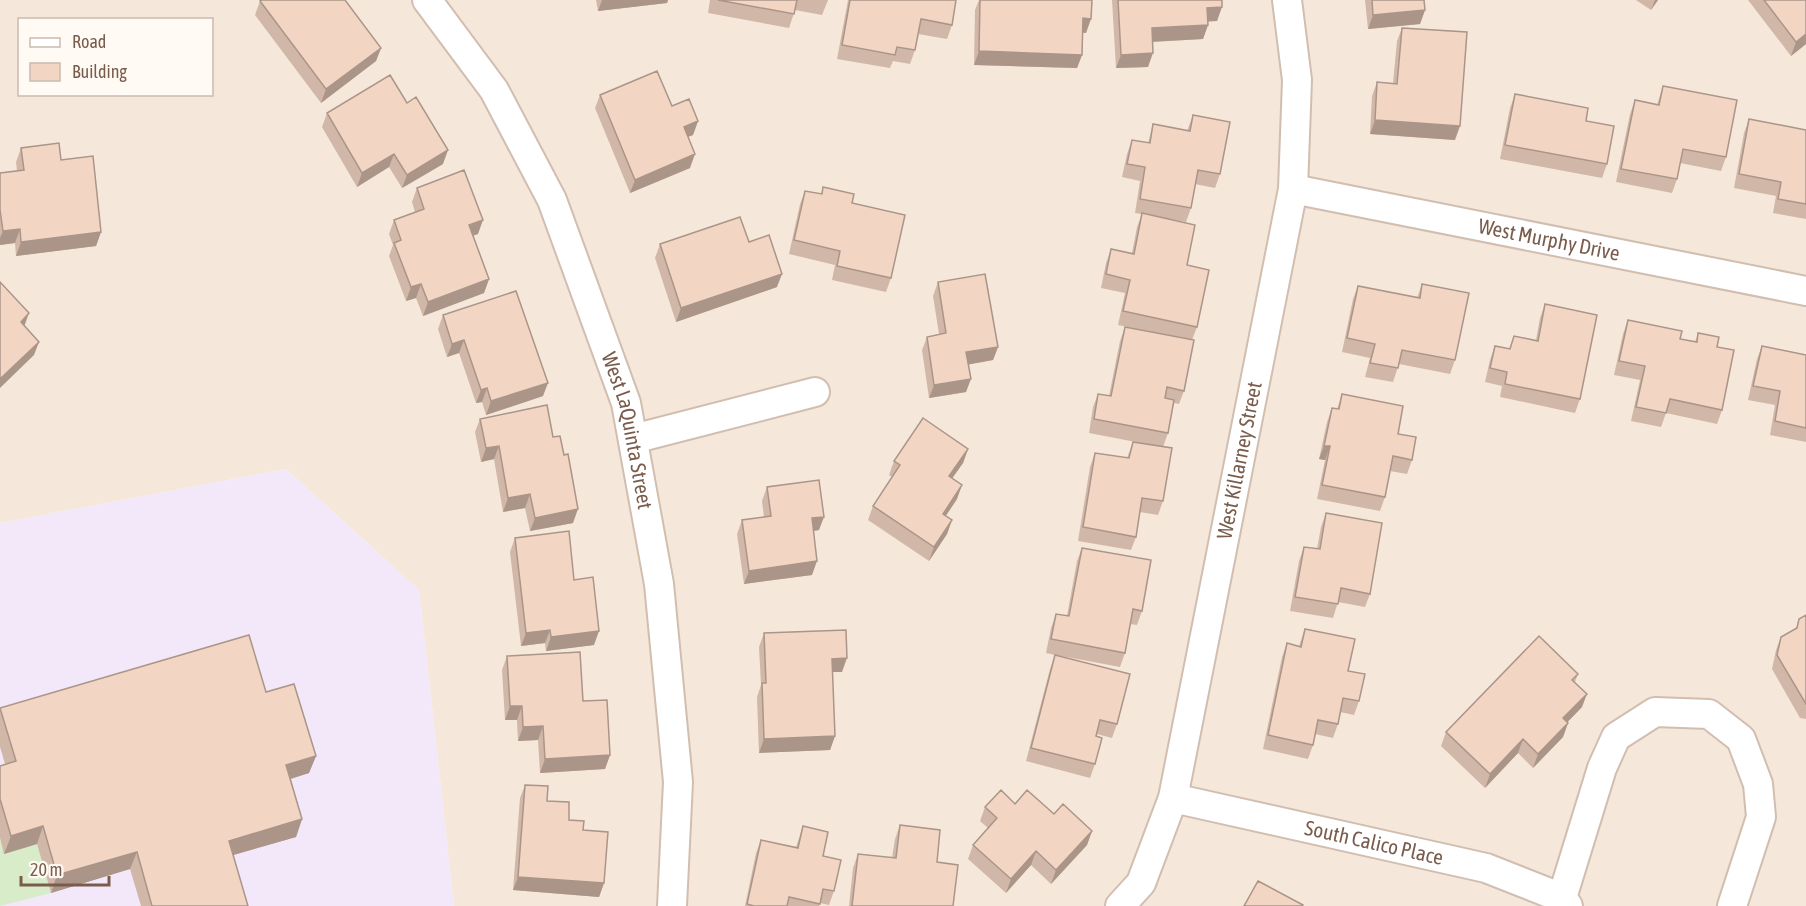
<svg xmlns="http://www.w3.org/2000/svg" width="1806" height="906" font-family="'Asap Condensed',sans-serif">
  <rect width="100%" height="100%" fill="#fdf6ec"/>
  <path fill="#f5e8da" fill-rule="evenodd" d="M0,0H1806V906H454L419,590L286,469L0,523ZM20,20H212V94H20Z"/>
  <path fill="#f3e8fa" d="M286,469L419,590L454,906H0V523Z"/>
  <path fill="#d8ecc9" d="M0,838L5,853L37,844L51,893L0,906Z"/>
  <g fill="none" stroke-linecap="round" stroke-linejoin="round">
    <g stroke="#d1beb0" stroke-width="32">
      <g id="minor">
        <path id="s1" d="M427,0L494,90L552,200L626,403L659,584L678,782L672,906"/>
        <path id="s2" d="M1293,189L1806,291"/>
        <path d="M633,439L815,392"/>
        <path id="s3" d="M1173,798L1486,868L1562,898L1568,906"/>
        <path d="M1562,898L1602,768L1616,737L1655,712L1709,714L1741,739L1758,784L1761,817L1732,906"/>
        <path id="s4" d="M1120,906L1141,883L1173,798L1293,189L1297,80L1287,0"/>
      </g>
    </g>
    <use href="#minor" stroke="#fff" stroke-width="28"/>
  </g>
  <path fill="#d1b7a8" d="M596,0H668L667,3L598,11Z
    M710,0H828L822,15L795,10L789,28L708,13Z
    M848,0H956L952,25L947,39L918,34L915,50L910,64L893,61L890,68L837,59Z
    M979,0H1092L1086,33L1082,32V55L1077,68L974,65L975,10Z
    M1112,0H1222L1217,21H1208V25L1203,39L1153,42L1148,67L1116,68Z
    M1365,0H1424L1425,10L1420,24L1368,29Z
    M1636,0H1658L1651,10Z
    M1748,0H1806V44L1791,56Z
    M260,1L381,48L376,61L321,103L255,15Z
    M1402,28L1455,140L1370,134L1372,96L1377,82L1393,83L1397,41Z
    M1663,86L1726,157L1721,171L1680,163L1677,179L1672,193L1616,182L1630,114L1635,100L1657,105Z
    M1515,94L1586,121L1607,164L1602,178L1500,159L1510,108Z
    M600,95L672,106L698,121L693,135L688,137L690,168L630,193L595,108Z
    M327,113L443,164L402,188L389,167L357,187L322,127Z
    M1193,115L1220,174L1215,188L1195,184L1191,208L1186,222L1169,219L1187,265L1197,327L1192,340L1184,391L1179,404L1174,403L1168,433L1163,447V501L1158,515L1140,512L1136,537L1131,550L1078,541L1090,467L1095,453L1127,458L1133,442L1141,443L1089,433L1093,407L1098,394L1109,396L1120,341L1125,327L1167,335L1118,325L1125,293L1101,288L1106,263L1111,249L1132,253L1137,227L1142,214L1135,213L1140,181L1122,177L1127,154L1132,140L1148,143L1153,124L1187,131Z
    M1749,119L1806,130V219L1773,213L1776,196L1734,188L1744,133Z
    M21,148L61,160L101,232L96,246L16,256L15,243L0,245V173L17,171L16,162Z
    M823,187L852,203L891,278L886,292L832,280L835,265L789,254L800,204L805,191L821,194Z
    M417,188L478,234L473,235L489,279L484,293L423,316L416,298L406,301L389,256L393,245L389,234L394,220L415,212L412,202Z
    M749,242L777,287L676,322L655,258L660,244Z
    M938,282L998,347L993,360L968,364L966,392L929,398L922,350L927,337L939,334L933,296Z
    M1422,284L1455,360L1450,374L1399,364L1393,382L1365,377L1370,358L1342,352L1353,299L1358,286L1417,298Z
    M1545,304L1580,399L1575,413L1500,397L1502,386L1485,382L1490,360L1495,346L1509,349L1514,336L1536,340L1540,318Z
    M443,315L543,396L486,415L482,402L476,403L459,353L447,357L438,329Z
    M1628,320L1680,339L1695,342L1698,333L1717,347L1722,410L1717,424L1666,413L1661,427L1631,421L1640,380L1614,375L1623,334Z
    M1762,346L1806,355V442L1770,435L1775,405L1748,400L1757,359Z
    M1342,394L1398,434L1412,460L1407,474L1390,471L1385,497L1380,511L1317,499L1325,460L1319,459L1327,422L1332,408L1337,409Z
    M480,419L553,437L564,455L573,523L530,531L525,508L503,512L494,459L481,462L475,432Z
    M968,449L963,463L952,478L957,499L946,516L952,520L947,534L929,561L868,520L873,506L892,477L889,475L894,461Z
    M767,487L819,530L813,531L812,575L744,584L737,534L742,520L764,517L762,501Z
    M1326,513L1370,594L1365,607L1338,602L1333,618L1290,611L1299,561L1304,547L1317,549L1321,527Z
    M515,538L574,580L594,645L546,651L545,643L521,646L510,552Z
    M1082,548L1142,611L1137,625L1130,624L1125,653L1120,667L1056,655L1117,724L1112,738L1097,734L1095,764L1090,778L1026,761L1050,669L1055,655L1046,653L1051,628L1056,614L1067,616L1077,561Z
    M1806,615V719L1800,718L1772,669L1776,650L1781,637L1796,628L1799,619Z
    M1305,629L1348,671L1359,701L1354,715L1340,712L1338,724L1333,738L1315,734L1313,745L1308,759L1263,749L1282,657L1287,643L1299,646Z
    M764,633L842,672H832L835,736L830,750L759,753L757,697L761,685L759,647Z
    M507,656L583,701L610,755L605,769L540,773L538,740L518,741L517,720H505L502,670Z
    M1578,674L1575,682L1582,707L1567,722L1568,723L1563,737L1533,768L1518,753L1485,788L1441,746L1446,732Z
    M266,692L316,756L309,773L291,779L302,819L296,837L233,855L248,906H141L130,869L51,893L37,844L4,854L0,838V766L5,764L0,747V708Z
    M525,785L547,801L569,820L583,830L604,883L599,897L513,890L520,798Z
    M1015,804L1054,814L1092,831L1087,845L1051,884L1031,865L1006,893L968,859L973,845L988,828L980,821L985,807Z
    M900,825L937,862L953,906H849L853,868L858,854L892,858L895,839Z
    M803,826L823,856L834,891L829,905L820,903L819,906H745L756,853L761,840L796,847Z"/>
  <path fill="#aa9588" d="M602,0H668L667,3L598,11Z
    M1655,0H1658L1651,10Z
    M1222,7L1217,21L1202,22L1207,8Z
    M1425,10L1420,24L1368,29L1373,15Z
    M1083,18L1091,19L1086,33L1078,32Z
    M1208,25L1203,39L1147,42L1152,28Z
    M1806,34V44L1791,56L1796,42Z
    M381,48L376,61L321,103L326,89Z
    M979,51L1082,55L1077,68L974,65Z
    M1153,53L1148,67L1116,68L1121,55Z
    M1375,120L1460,126L1455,140L1370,134Z
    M698,121L693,135L679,140L684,127Z
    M448,150L443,164L402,188L407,175Z
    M394,154L389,167L357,187L362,173Z
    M695,154L690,168L630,193L635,180Z
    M483,220L478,234L464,239L469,225Z
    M20,229L15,243L0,245V238L3,231Z
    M101,232L96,246L16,256L21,242Z
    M782,274L777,287L676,322L681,308Z
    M489,279L484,293L423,316L428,302Z
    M421,284L416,298L406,301L411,287Z
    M29,313L24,327L21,322Z
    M464,340L459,353L447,357L452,344Z
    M39,342L34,355L0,388V379Z
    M998,347L993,360L961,366L966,352Z
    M971,379L966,392L929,398L934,385Z
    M548,383L543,396L486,415L491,401Z
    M487,388L482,402L476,403L481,390Z
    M499,446L494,459L481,462L486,448Z
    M1324,446H1330L1325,460L1319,459Z
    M968,449L963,463L944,490L949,476Z
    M962,485L957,499L938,527L943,514Z
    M530,494L525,508L503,512L508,498Z
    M578,509L573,523L530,531L535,518Z
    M824,517L819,530L807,532L812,518Z
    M952,520L947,534L929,561L934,547Z
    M817,561L812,575L744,584L749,571Z
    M550,630L545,643L521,646L526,633Z
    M599,631L594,645L546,651L551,637Z
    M847,658L842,672H827L832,659Z
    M1587,694L1582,707L1558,732L1563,718Z
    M510,706H522L517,720H505Z
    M1568,723L1563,737L1533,768L1538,754Z
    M543,726L538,740L518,741L523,727Z
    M835,736L830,750L759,753L764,739Z
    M1523,739L1518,753L1485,788L1490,774Z
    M610,755L605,769L540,773L545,759Z
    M316,756L309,773L280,782L286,765Z
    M302,819L296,837L223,858L229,841Z
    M43,826L37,844L4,854L11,836Z
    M1092,831L1087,845L1051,884L1056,870Z
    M1036,851L1031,865L1006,893L1011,879Z
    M137,852L130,869L51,893L57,875Z
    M518,877L604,883L599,897L513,890Z"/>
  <path fill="#f3d5c3" stroke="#aa9588" stroke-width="1.5" d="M262,0H345L381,48L326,89L260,1Z
    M718,0H797L794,14Z
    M850,0H956L952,25L921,19L915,50L897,47L895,55L842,45Z
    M980,0H1092L1091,19L1083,18L1082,55L979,51Z
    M1118,0H1222V7L1207,8L1208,25L1152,28L1153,53L1121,55Z
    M1372,0H1424L1425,10L1373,15Z
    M1764,0H1806V34L1796,42Z
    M1402,28L1467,32L1460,126L1375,120L1377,82L1397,84Z
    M657,71L672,106L689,99L698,121L684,127L695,154L635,180L600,95Z
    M390,75L407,103L416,97L448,150L407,175L394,154L362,173L327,113Z
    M1663,86L1737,100L1726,157L1683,149L1677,179L1621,169L1635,100L1659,105Z
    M1515,94L1588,108L1586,121L1614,126L1607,164L1505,145Z
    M1193,115L1230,122L1220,174L1198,170L1191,208L1140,199L1145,167L1127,164L1132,140L1150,143L1153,124L1190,131Z
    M1749,119L1806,130V204L1778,199L1781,182L1739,174Z
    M59,143L61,160L93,156L101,232L21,242L20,229L3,231L0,210V173L24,170L21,148Z
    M464,170L483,220L469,225L489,279L428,302L421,284L411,287L394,243L401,240L394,220L424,209L417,188Z
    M823,187L854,194L852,203L905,215L891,278L837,266L840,251L794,240L805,191L822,194Z
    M1142,213L1195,225L1187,265L1209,270L1197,327L1123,311L1130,280L1106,274L1111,249L1134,254Z
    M740,217L749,242L769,235L782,274L681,308L660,244Z
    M985,274L998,347L966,352L971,379L934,385L927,337L946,333L938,282Z
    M0,282L29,313L21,322L39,342L0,379Z
    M1422,284L1469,293L1455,360L1402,350L1398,368L1370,363L1375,344L1347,338L1358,286L1420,298Z
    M516,291L548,383L491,401L487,388L481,390L464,340L452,344L443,315Z
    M1545,304L1597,315L1580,399L1505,384L1507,372L1490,368L1495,346L1510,349L1514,336L1538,341Z
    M1628,320L1682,331L1680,339L1697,342L1698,333L1719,337L1717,347L1734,350L1722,410L1670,399L1666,413L1636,407L1645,366L1619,361Z
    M1125,327L1194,340L1184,391L1167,387L1165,398L1174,400L1168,433L1094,419L1098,394L1111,396Z
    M1762,346L1806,355V428L1775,421L1780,391L1753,386Z
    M1342,394L1403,406L1398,434L1416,437L1412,460L1393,456L1385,497L1322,485L1330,446H1324L1332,408L1339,409Z
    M547,405L553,437L560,436L564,455L568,454L578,509L535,518L530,494L508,498L499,446L486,448L480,419Z
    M923,418L968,449L949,476L962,485L943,514L952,520L934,547L873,506L900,465L894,461Z
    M1133,442L1172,448L1163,501L1142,498L1136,537L1083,527L1095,453L1129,458Z
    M819,480L824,517L812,518L817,561L749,571L742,520L771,516L767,487Z
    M1326,513L1382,523L1370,594L1341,588L1338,604L1295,597L1304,547L1320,549Z
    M569,531L574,580L593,577L599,631L551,637L550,630L526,633L515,538Z
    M1082,548L1151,560L1142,611L1133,609L1125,653L1051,639L1056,614L1069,616Z
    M1806,615V704L1777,655L1781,637L1797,628L1799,619Z
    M1305,629L1355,639L1348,671L1365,674L1359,701L1343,698L1338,724L1318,720L1313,745L1268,735L1287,643L1301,647Z
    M846,630L847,658L832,659L835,736L764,739L762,683H766L764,633Z
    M249,635L266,692L294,684L316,756L286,765L302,819L229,841L248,906H152L137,852L57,875L43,826L11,836L0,799V766L16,761L0,708Z
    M1539,636L1578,674L1572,680L1587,694L1563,718L1568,723L1538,754L1523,739L1490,774L1446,732Z
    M580,652L583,701L607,700L610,755L545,759L543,726L523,727L522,706H510L507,656Z
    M1055,655L1130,674L1117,724L1100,720L1096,736L1102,738L1095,764L1031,748Z
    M525,785L548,786L547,801L569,802V820L584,821L583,830L608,832L604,883L518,877Z
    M1001,790L1015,804L1027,790L1054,814L1063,804L1092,831L1056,870L1036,851L1011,879L973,845L997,818L985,807Z
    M900,825L940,830L937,862L958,865L953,906H852L858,854L896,858Z
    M803,826L828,832L823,856L841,860L834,891L823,889L820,904L789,897L787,906H754L747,904L761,840L798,848Z
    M1258,881L1303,905L1302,906H1244Z"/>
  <g text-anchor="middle" stroke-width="4.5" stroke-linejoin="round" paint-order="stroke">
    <g font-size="21" fill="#7a5c4d" stroke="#fffaf3">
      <text dy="7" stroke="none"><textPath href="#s2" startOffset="261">West Murphy Drive</textPath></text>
      <text dy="7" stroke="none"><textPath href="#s1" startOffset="480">West LaQuinta Street</textPath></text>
      <text dy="7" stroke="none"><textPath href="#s4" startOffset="466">West Killarney Street</textPath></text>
      <text dy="7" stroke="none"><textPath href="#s3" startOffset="206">South Calico Place</textPath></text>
    </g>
  </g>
  <rect x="18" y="18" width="195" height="78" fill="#fffaf3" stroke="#cabbb1" stroke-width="1.5"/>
  <rect x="30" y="38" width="30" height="9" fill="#ffffff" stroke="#cabbb1" stroke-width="1.5"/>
  <text x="72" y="48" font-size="18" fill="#7a5c4d">Road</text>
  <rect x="30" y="63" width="30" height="18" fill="#f3d5c3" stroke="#cabbb1" stroke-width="1.5"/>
  <text x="72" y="78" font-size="18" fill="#7a5c4d">Building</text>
  <path d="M21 876v9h88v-9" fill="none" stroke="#7a5c4d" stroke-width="3"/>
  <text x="30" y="876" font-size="18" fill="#7a5c4d" stroke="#fffaf3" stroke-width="4.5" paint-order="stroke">20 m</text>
</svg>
